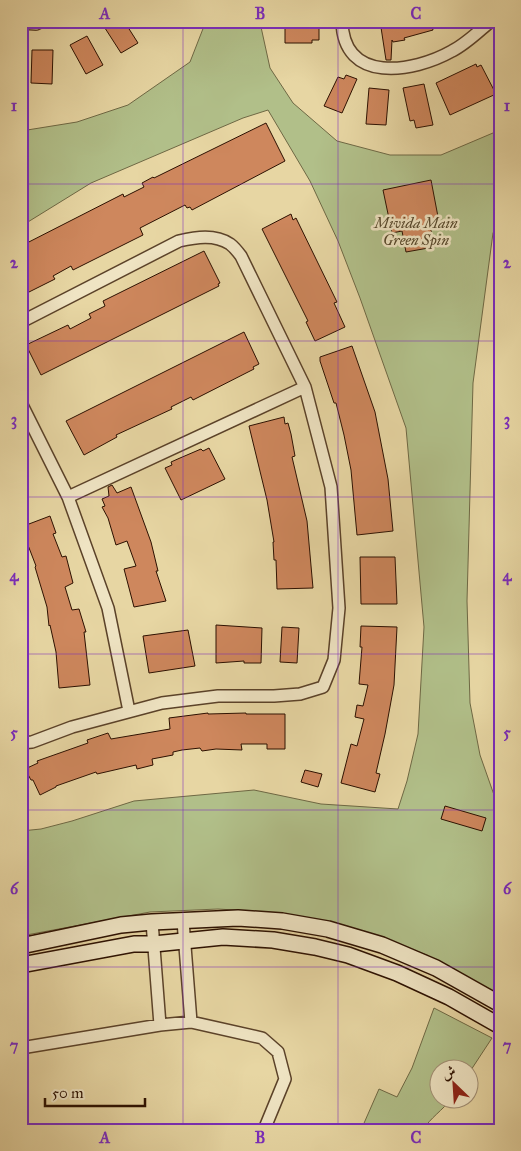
<svg xmlns="http://www.w3.org/2000/svg" width="521" height="1151" font-family="'IM FELL Great Primer',Amiri,serif">
  <rect width="100%" height="100%" fill="#e7d6a3"/>
  <filter id="stains"><feTurbulence type="fractalNoise" baseFrequency=".004" numOctaves="4"/><feColorMatrix values="0 0 0 0 .2 0 0 0 0 .09 0 0 0 0 .02 0 0 0 .5 -.17"/></filter>
  <radialGradient id="worn" r=".72"><stop offset=".6" stop-color="#630" stop-opacity="0"/><stop offset="1" stop-color="#630" stop-opacity=".3"/></radialGradient>
  <path fill="#b1bf89" stroke="#6e6844" d="M206,21H261V27L270,68L293,103L337,141L390,155H441L500,130V221L493,233L473,383L467,601L470,703L480,755L500,812V998L427,955L355,929L282,913L218,909L150,912L21,936V831L41,829L72,821L134,801L254,790L321,804L398,809L407,781L418,734L424,627L406,428L360,298L338,241L310,181L268,110L243,118L91,183L23,225L21,224V131L77,122L128,105L190,62Z
    M434,1008L492,1038L469,1073L468,1068H438V1098L451,1099C443,1110 430,1118 423,1130H361L379,1089L397,1097L412,1068Z"/>
  <path fill="#ce875d" stroke="#2c1000" d="M110,21H124L138,43L121,53L103,25Z
    M289,21H319V40H312V43H285V25H288Z
    M380,21H431L433,30L404,38L405,40L393,42L392,40L391,60H386Z
    M87,36L103,65L86,74L70,45Z
    M32,50H53L52,84L31,83Z
    M476,64L477,67L481,65L496,94L450,115L436,83Z
    M346,75L357,79L342,113L324,106L338,77L344,79Z
    M424,84L433,125L416,128L414,120L410,121L403,88Z
    M369,88L389,90L386,125L366,124Z
    M266,123L285,161L192,210L190,207L187,208L185,205L140,228L143,235L73,270L71,266L53,276L55,279L21,296V246L123,194L124,197L144,187L142,183L153,177L154,178Z
    M431,180L439,222L430,224L434,247L406,252L402,231L392,233L383,190Z
    M291,214L293,220L296,218L337,302L334,303L345,327L315,341L306,322L308,321L262,229Z
    M204,251L220,283L218,284L219,286L41,375L26,345L68,325L70,329L91,318L89,314L105,306L103,301Z
    M244,332L259,364L253,367L254,369L193,400L191,397L171,407L172,409L116,435L117,437L84,455L66,421Z
    M352,346L375,412L388,479L393,531L357,535L351,470L344,435L336,403H334L320,361V357Z
    M284,417L285,424L288,423L291,434L295,456L292,457L307,521L313,588L277,589L276,560H274L273,542H274L267,500L249,426Z
    M209,448L225,479L181,500L165,468L172,465L171,462L180,458L201,449L203,451Z
    M112,485L117,493L131,487L151,542L158,571H156L166,601L134,607L124,569L136,566L127,541L116,545L108,518L102,507L105,506L102,499L109,496L108,487Z
    M50,516L56,533L53,534L62,557L66,556L73,583L65,587L72,610L79,609L86,632H84L90,685L59,688L56,652L50,625L49,626L47,607L35,567L36,566L21,527Z
    M360,557H395L397,604H361Z
    M216,625L262,628L261,663H244V661L216,663Z
    M361,626L397,627L394,685L385,734L376,773L380,774L375,792L341,783L351,744L357,746L364,719L355,717L357,705L363,706L368,685L359,684L362,647H360Z
    M282,627L299,628L297,663L280,662Z
    M188,630L195,666L149,673L143,636Z
    M208,713V714L246,713V714H285V749H267V744H241L242,750L216,749L202,751L200,748L182,750L173,752V755L152,759L153,765L137,769L136,765L97,774L96,772L56,786V787L40,795L33,780H31L25,769L38,763L37,761L88,743L87,740L108,733L111,739L170,729L169,718Z
    M305,770L322,774L318,787L301,782Z
    M445,806L486,818L482,831L441,819Z"/>
  <g fill="none" stroke-linecap="round" stroke-linejoin="round">
    <g stroke="#5b4229" stroke-width="14">
      <path id="street" d="M342,21C343,84 413,73 452,51C466,44 479,31 491,21
        M21,23L36,24L42,21
        M21,322L179,241C196,237 215,234 230,244C234,247 238,252 241,256L305,387L331,487L339,608L334,660L323,687L300,694L274,696H218L162,703L72,727L32,742L21,743
        M21,403L68,497L108,608L129,711
        M68,497L305,387
        M183,921L191,1022
        M152,922L160,1025
        M21,1048L160,1025L191,1022L262,1038L278,1052L285,1079L264,1130"/>
    </g>
    <g stroke="#2c1000" stroke-width="18">
      <path id="secondary" d="M21,946L121,925L152,922L238,918L282,921L328,929L382,945L436,968L500,1004
        M21,965L134,944H154L223,937L273,940L315,947L348,955L397,973L449,997L500,1026"/>
    </g>
    <use href="#street" stroke="#efe4c3" stroke-width="11"/>
    <use href="#secondary" stroke="#efe4c3" stroke-width="15"/>
  </g>
  <path fill="none" stroke="#7b2cbf" stroke-width="1" stroke-opacity="0.55" d="M183,21V1130M338,21V1130M21,184H500M21,341H500M21,497H500M21,654H500M21,810H500M21,967H500"/>
  <g text-anchor="middle" stroke-width="5" stroke-linejoin="round" paint-order="stroke">
    <g font-size="15" font-style="italic" fill="#544529" stroke="#efe4c3">
      <text x="416" y="228">Mivida Main<tspan x="416" dy="17">Green Spin</tspan></text>
    </g>
  </g>
  <rect width="521" height="1151" fill="none" stroke="#e7d6a3" stroke-width="55"/>
  <g transform="translate(454 1084) rotate(335)"><circle r="24" fill="#efe4c3" stroke="#a18f75"/>
  <path d="M0-4L9 19L0 12L-9 19Z" fill="#8f2418"/>
  <text y="-8" font-size="14" font-weight="bold" text-anchor="middle" fill="#2c1000">ش</text>
  </g>
  <path d="M45 1098v8h100v-8" fill="none" stroke="#2c1000" stroke-width="2.5"/>
  <text x="52" y="1098" font-size="15" fill="#2c1000" stroke="#efe4c3" stroke-width="4" paint-order="stroke">50 m</text>
  <rect x="28" y="28" width="466" height="1096" fill="none" stroke="#7b2cbf" stroke-width="2"/>
  <g font-size="16" text-anchor="middle" font-weight="bold" fill="#7b2cbf">
    <text x="105" y="19">A</text>
    <text x="260" y="19">B</text>
    <text x="416" y="19">C</text>
    <text x="14" y="111">1</text>
    <text x="507" y="111">1</text>
    <text x="14" y="268">2</text>
    <text x="507" y="268">2</text>
    <text x="14" y="425">3</text>
    <text x="507" y="425">3</text>
    <text x="14" y="581">4</text>
    <text x="507" y="581">4</text>
    <text x="14" y="738">5</text>
    <text x="507" y="738">5</text>
    <text x="14" y="894">6</text>
    <text x="507" y="894">6</text>
    <text x="14" y="1051">7</text>
    <text x="507" y="1051">7</text>
    <text x="105" y="1143">A</text>
    <text x="260" y="1143">B</text>
    <text x="416" y="1143">C</text>
  </g>
  <rect width="100%" height="100%" filter="url(#stains)"/>
  <rect width="100%" height="100%" fill="url(#worn)"/>
</svg>
